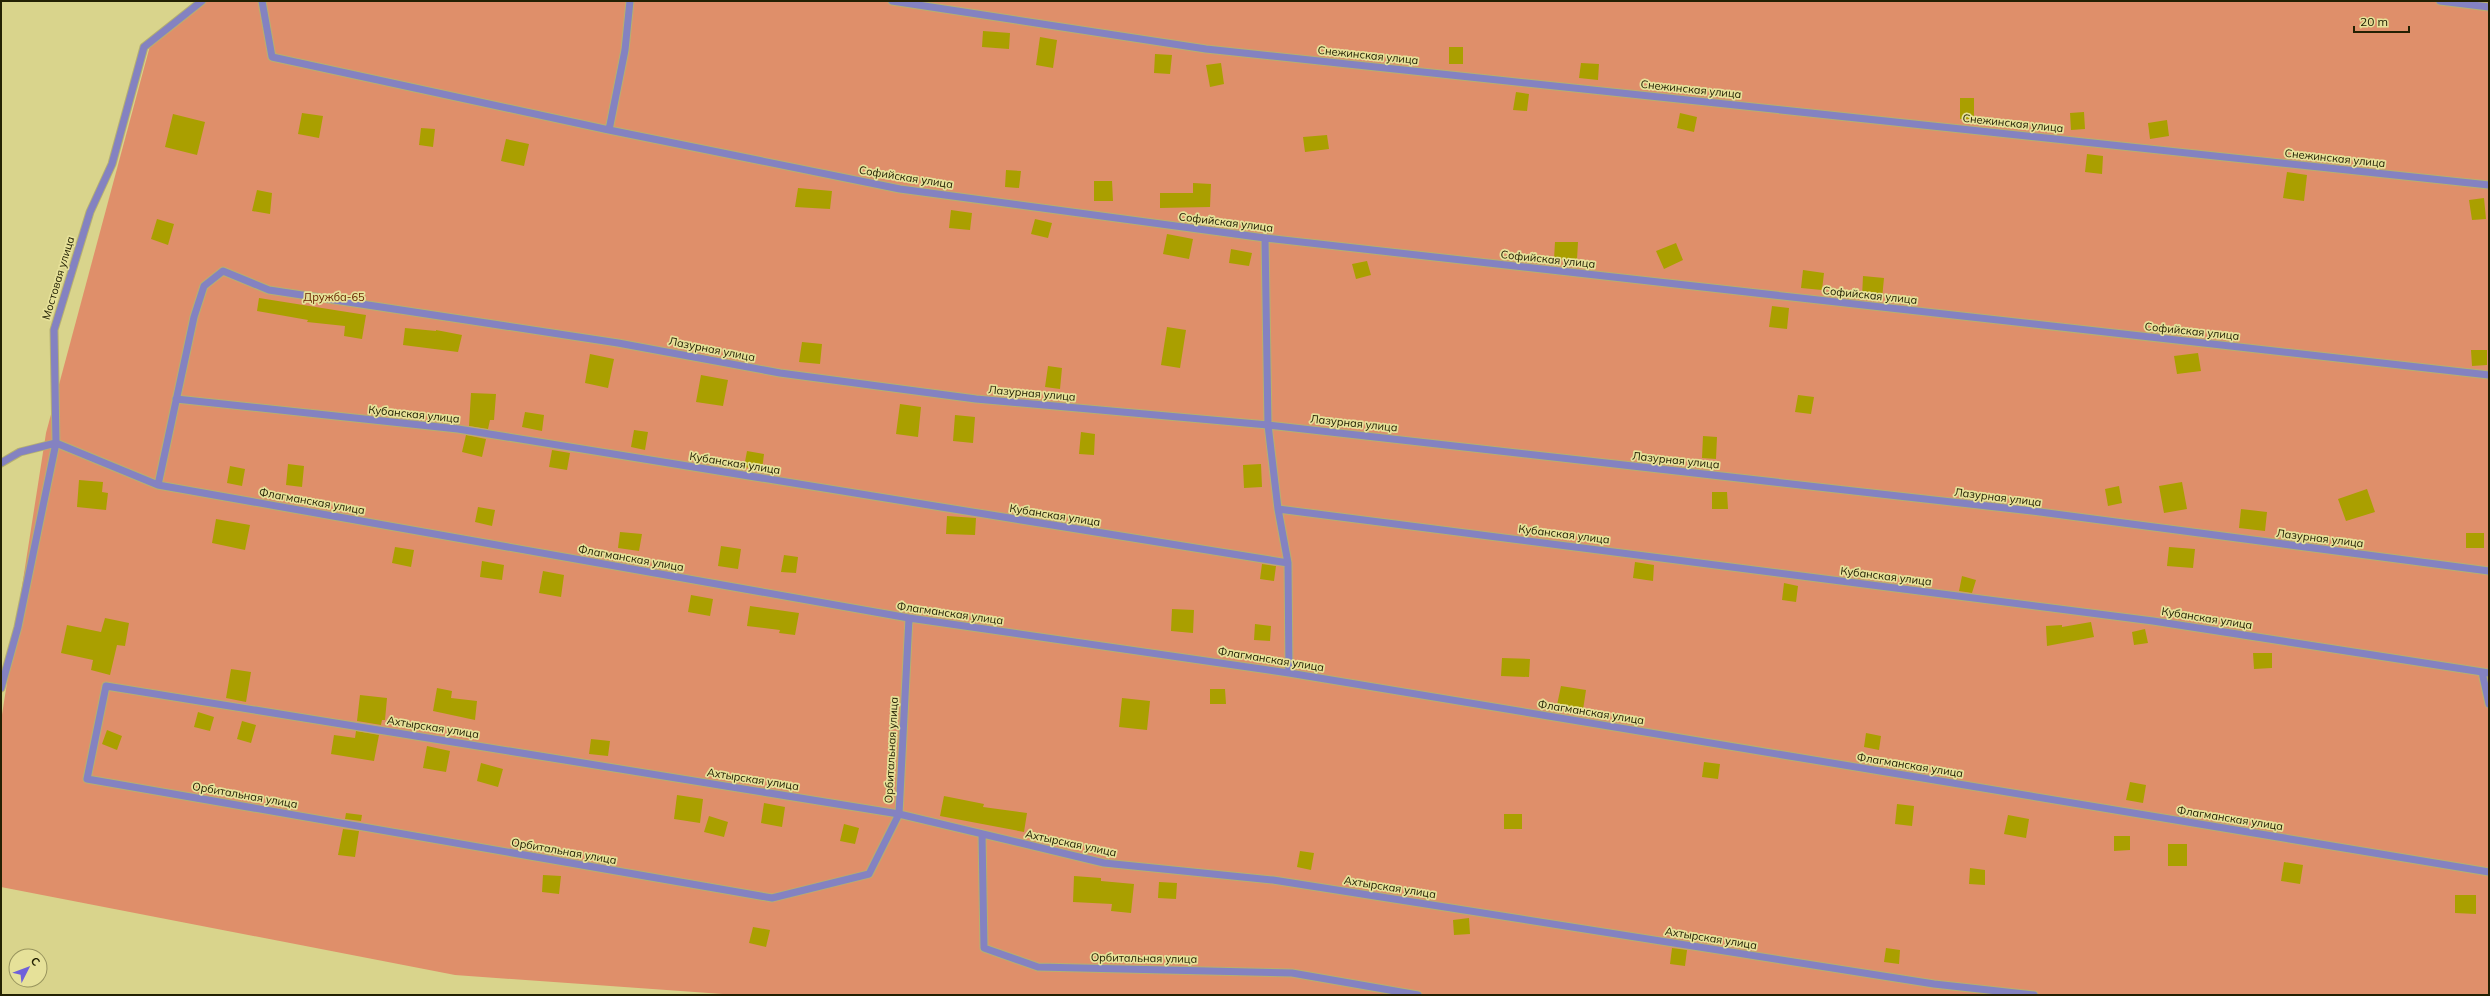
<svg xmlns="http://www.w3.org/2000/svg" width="2490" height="996" font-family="Mulish,sans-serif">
  <rect width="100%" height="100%" fill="#d9d48c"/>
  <path fill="#df8f6a" d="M203,1H2489V995H737L455,975L1,887V721L46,433L151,42Z"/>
  <path fill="#aa9f00" d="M983,31L1010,33L1009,49L982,47Z
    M1040,37L1057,40L1053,68L1036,65Z
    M1449,47H1463V64H1449Z
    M1155,54L1172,55L1170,74L1154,73Z
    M1221,63L1224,84L1210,87L1206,65Z
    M1581,63L1599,64L1598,80L1579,78Z
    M1516,92L1529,94L1527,111L1513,110Z
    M1960,98H1974V119H1960Z
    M2084,112L2085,129L2071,130L2070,113Z
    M302,113L323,116L319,138L298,134Z
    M1680,113L1697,117L1694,132L1677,128Z
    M173,114L205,122L197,155L165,147Z
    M2167,120L2169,136L2150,139L2148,123Z
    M421,128L435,129L433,147L419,145Z
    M1327,135L1329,149L1305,152L1303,137Z
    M506,139L529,144L524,166L501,161Z
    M2087,154L2103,156L2102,174L2085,172Z
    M1006,170L1021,171L1019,188L1005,187Z
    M2287,172L2307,175L2304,201L2283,198Z
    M1094,181H1112L1113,201H1094Z
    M1193,183L1211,184L1210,207L1160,208V193H1193Z
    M798,188L832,191L830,209L795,207Z
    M257,190L272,193L270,214L252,211Z
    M2484,198L2486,219L2472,220L2469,200Z
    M951,210L972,213L970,230L949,228Z
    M157,219L174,224L168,245L151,239Z
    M1035,219L1052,223L1048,238L1031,234Z
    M1167,234L1193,239L1189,259L1163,254Z
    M1555,242H1578L1577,260L1554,259Z
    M1676,243L1683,260L1664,269L1656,251Z
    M1231,249L1252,253L1249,266L1229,263Z
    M1367,261L1371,275L1356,279L1352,264Z
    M1803,270L1824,273L1822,290L1801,288Z
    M1863,276L1884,278L1882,299L1862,297Z
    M259,298L366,315L362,339L344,336L345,326L307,322L308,320L257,311Z
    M1772,306L1789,308L1787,329L1769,327Z
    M1167,327L1186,330L1180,368L1161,365Z
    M405,328L436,331V330L462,335L458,352L403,345Z
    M802,342L822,344L820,364L799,362Z
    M2471,350H2487V365L2472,366Z
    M2198,353L2201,371L2177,374L2174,356Z
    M590,354L614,359L608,388L585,383Z
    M1048,366L1062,368L1060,389L1045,387Z
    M701,375L728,380L723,406L696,402Z
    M471,393L496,394L494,420H490L488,429L469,426Z
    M1798,395L1814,397L1811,414L1795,412Z
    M900,404L921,407L918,437L896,434Z
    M525,412L544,415L542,431L522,427Z
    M955,415L975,417L973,443L953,441Z
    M634,430L648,432L645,450L631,447Z
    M1081,432L1095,434L1094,455L1079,454Z
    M466,435L486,439L482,457L462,452Z
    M1703,436L1717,437L1716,459L1702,458Z
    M552,450L570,453L567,470L549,467Z
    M747,451L764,454L762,470L744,467Z
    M288,464L304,466L302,487L286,485Z
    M1261,464L1262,487L1244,488L1243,465Z
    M230,466L245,469L242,486L227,483Z
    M79,480L103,482L102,492L108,493L106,510L77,507Z
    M2182,482L2187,509L2164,513L2159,486Z
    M2119,486L2122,503L2108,506L2105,489Z
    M2367,489L2375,512L2346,521L2338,499Z
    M1712,492H1727L1728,509H1712Z
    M478,507L495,510L492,526L475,522Z
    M2241,509L2267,512L2265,531L2239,528Z
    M947,516L976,518L975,535L946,534Z
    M216,519L250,525L245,550L212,543Z
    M620,532L642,534L639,551L618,548Z
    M2466,533H2484V548H2466Z
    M721,546L741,549L738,569L718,566Z
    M395,547L414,550L411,567L392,563Z
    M2169,547L2195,549L2193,568L2167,566Z
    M784,555L798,557L796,573L781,572Z
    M482,561L504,565L502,580L480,577Z
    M1635,562L1654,565L1653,581L1633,578Z
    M1262,564L1276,566L1274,581L1260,579Z
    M543,571L564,575L561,597L539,593Z
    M1962,576L1976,580L1972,593L1959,591Z
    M1784,583L1798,586L1796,602L1782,600Z
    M691,595L713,599L710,616L688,612Z
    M750,606L799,613L795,635L779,633L780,630L747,626Z
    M1172,609L1194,610L1193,633L1171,631Z
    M105,618L129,623L125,646L117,645L110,675L91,670L93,660L61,653L67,625L101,632Z
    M2091,622L2094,637L2047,646L2046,626L2062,625V627Z
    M1255,624L1271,626L1270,641L1254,640Z
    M2145,629L2148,643L2134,645L2132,632Z
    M2253,653H2272V668L2254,669Z
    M1502,658L1530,659L1529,677L1501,676Z
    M231,669L251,672L246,702L226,698Z
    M1561,686L1586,690L1583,710L1557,705Z
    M437,688L452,691L451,698L477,701L475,720L433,711Z
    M1210,689H1225L1226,704H1210Z
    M360,695L387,698L385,720H382L381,725L357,721Z
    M1122,698L1150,701L1147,730L1119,727Z
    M198,712L214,717L210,731L194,727Z
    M242,721L256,725L251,743L237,739Z
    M107,730L122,736L117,750L102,744Z
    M356,731L379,735L374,761L331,754L334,735L355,738Z
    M1866,733L1881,736L1879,750L1864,747Z
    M591,739L610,741L608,756L589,754Z
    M427,746L450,751L446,772L423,768Z
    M1704,762L1720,764L1718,779L1702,777Z
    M481,763L503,769L498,787L477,781Z
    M2130,782L2146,785L2143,803L2126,800Z
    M677,795L703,799L700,823L674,819Z
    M944,796L984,804L983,807L1027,813L1024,832L940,816Z
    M764,803L785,807L782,827L761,823Z
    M1897,804L1914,806L1912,826L1895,824Z
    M346,813L362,815L361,821L345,819Z
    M1504,814H1522V829H1504Z
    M2008,815L2029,819L2026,838L2004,834Z
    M709,816L728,822L724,837L704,832Z
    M844,824L859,828L855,844L840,841Z
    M343,829L359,831L355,857L338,855Z
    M2114,836H2130V850L2114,851Z
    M2168,844H2187V866H2168Z
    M1300,851L1314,853L1311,870L1297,867Z
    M2284,862L2303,865L2300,884L2281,881Z
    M1970,868L1985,870V885L1969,884Z
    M543,875L561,876L559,894L542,892Z
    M1074,876L1101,878V881L1134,884L1131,913L1111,911L1112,904L1073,902Z
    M1159,882L1177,883L1176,899L1158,898Z
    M2455,895H2476V914L2455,913Z
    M1469,918L1470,934L1454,935L1453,920Z
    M753,927L770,930L766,947L749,943Z
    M1672,948L1687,950L1685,966L1670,964Z
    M1886,948L1900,950L1899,964L1884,962Z"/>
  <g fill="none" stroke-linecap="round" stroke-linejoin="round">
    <g stroke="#b5b071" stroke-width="9">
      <path id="service" d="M262,1L272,57L609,130L900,189L1265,238L2489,375
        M892,1L1206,49L2489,185
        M2440,1L2489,7
        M609,130L625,50L630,1
        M1265,238L1268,425L1278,509L1288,563L1289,673
        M176,399L458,429L1288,563
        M1,463L20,452L56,443L158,485L909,618L1289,673L2489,872
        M158,485L194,317L204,286L223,271L269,290L618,343L780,373L976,399L1268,425L2032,511L2489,571
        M1278,509L2153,621L2489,673
        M909,618L899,814L869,874L772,898L87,779L106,686L899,814L1104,863L1273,880L1934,984L2034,995
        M2482,672L2489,704
        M1,688L18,627L56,443L54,330L90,212L112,164L144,47L202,1
        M982,834L984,948L1038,967L1292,973L1418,995"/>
    </g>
    <use href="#service" stroke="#8482c1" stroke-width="7"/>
  </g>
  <g text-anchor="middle" stroke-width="3.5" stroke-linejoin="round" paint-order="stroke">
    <g font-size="11" fill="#232103" stroke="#e6e199">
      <text transform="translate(1368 55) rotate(6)" y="4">Снежинская улица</text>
      <text transform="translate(1691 89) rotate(6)" y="4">Снежинская улица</text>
      <text transform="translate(2013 123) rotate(6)" y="4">Снежинская улица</text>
      <text transform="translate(2335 158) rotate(6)" y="4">Снежинская улица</text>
      <text transform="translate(906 177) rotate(9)" y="4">Софийская улица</text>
      <text transform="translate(1226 222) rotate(7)" y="4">Софийская улица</text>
      <text transform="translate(1548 259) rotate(6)" y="4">Софийская улица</text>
      <text transform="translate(58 278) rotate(-73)" y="4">Мостовая улица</text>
      <text transform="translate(1870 295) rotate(6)" y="4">Софийская улица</text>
      <text transform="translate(2192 331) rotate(6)" y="4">Софийская улица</text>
      <text transform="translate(712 349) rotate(11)" y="4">Лазурная улица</text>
      <text transform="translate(1032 393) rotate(5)" y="4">Лазурная улица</text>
      <text transform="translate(414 414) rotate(6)" y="4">Кубанская улица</text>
      <text transform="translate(1354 423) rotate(6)" y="4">Лазурная улица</text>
      <text transform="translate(1676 460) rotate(6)" y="4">Лазурная улица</text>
      <text transform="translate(735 463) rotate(9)" y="4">Кубанская улица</text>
      <text transform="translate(1998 497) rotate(7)" y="4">Лазурная улица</text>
      <text transform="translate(312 501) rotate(10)" y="4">Флагманская улица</text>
      <text transform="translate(1055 515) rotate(9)" y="4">Кубанская улица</text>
      <text transform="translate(1564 534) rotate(7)" y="4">Кубанская улица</text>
      <text transform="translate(2320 538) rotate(7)" y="4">Лазурная улица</text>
      <text transform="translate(631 558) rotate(10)" y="4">Флагманская улица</text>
      <text transform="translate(1886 576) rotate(7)" y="4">Кубанская улица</text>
      <text transform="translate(950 613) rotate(8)" y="4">Флагманская улица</text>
      <text transform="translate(2207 618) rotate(9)" y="4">Кубанская улица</text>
      <text transform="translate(1271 659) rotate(9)" y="4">Флагманская улица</text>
      <text transform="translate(1591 712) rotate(9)" y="4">Флагманская улица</text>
      <text transform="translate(433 727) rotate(9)" y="4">Ахтырская улица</text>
      <text transform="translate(891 750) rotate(-87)" y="4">Орбитальная улица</text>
      <text transform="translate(1910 765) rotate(9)" y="4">Флагманская улица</text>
      <text transform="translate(753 779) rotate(9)" y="4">Ахтырская улица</text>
      <text transform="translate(245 795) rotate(10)" y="4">Орбитальная улица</text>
      <text transform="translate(2230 818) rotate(9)" y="4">Флагманская улица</text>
      <text transform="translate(1071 843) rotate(12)" y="4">Ахтырская улица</text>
      <text transform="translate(564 851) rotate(10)" y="4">Орбитальная улица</text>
      <text transform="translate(1390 887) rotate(9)" y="4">Ахтырская улица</text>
      <text transform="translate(1711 938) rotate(9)" y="4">Ахтырская улица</text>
      <text transform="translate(1144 958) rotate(1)" y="4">Орбитальная улица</text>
    </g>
    <g font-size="11" fill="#692600" stroke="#e6e199">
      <text x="334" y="301">Дружба-65</text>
    </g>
  </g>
  <rect width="2490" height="996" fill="none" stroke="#232103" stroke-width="4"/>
  <g transform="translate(28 968) rotate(48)"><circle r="19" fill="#e6e199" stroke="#98945d"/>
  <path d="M0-3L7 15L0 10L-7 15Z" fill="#6f60da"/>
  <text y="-6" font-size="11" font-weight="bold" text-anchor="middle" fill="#232103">С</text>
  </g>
  <path d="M2354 26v6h55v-6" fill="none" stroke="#232103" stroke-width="2"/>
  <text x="2360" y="26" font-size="12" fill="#232103" stroke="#e6e199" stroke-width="3" paint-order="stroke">20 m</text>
</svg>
